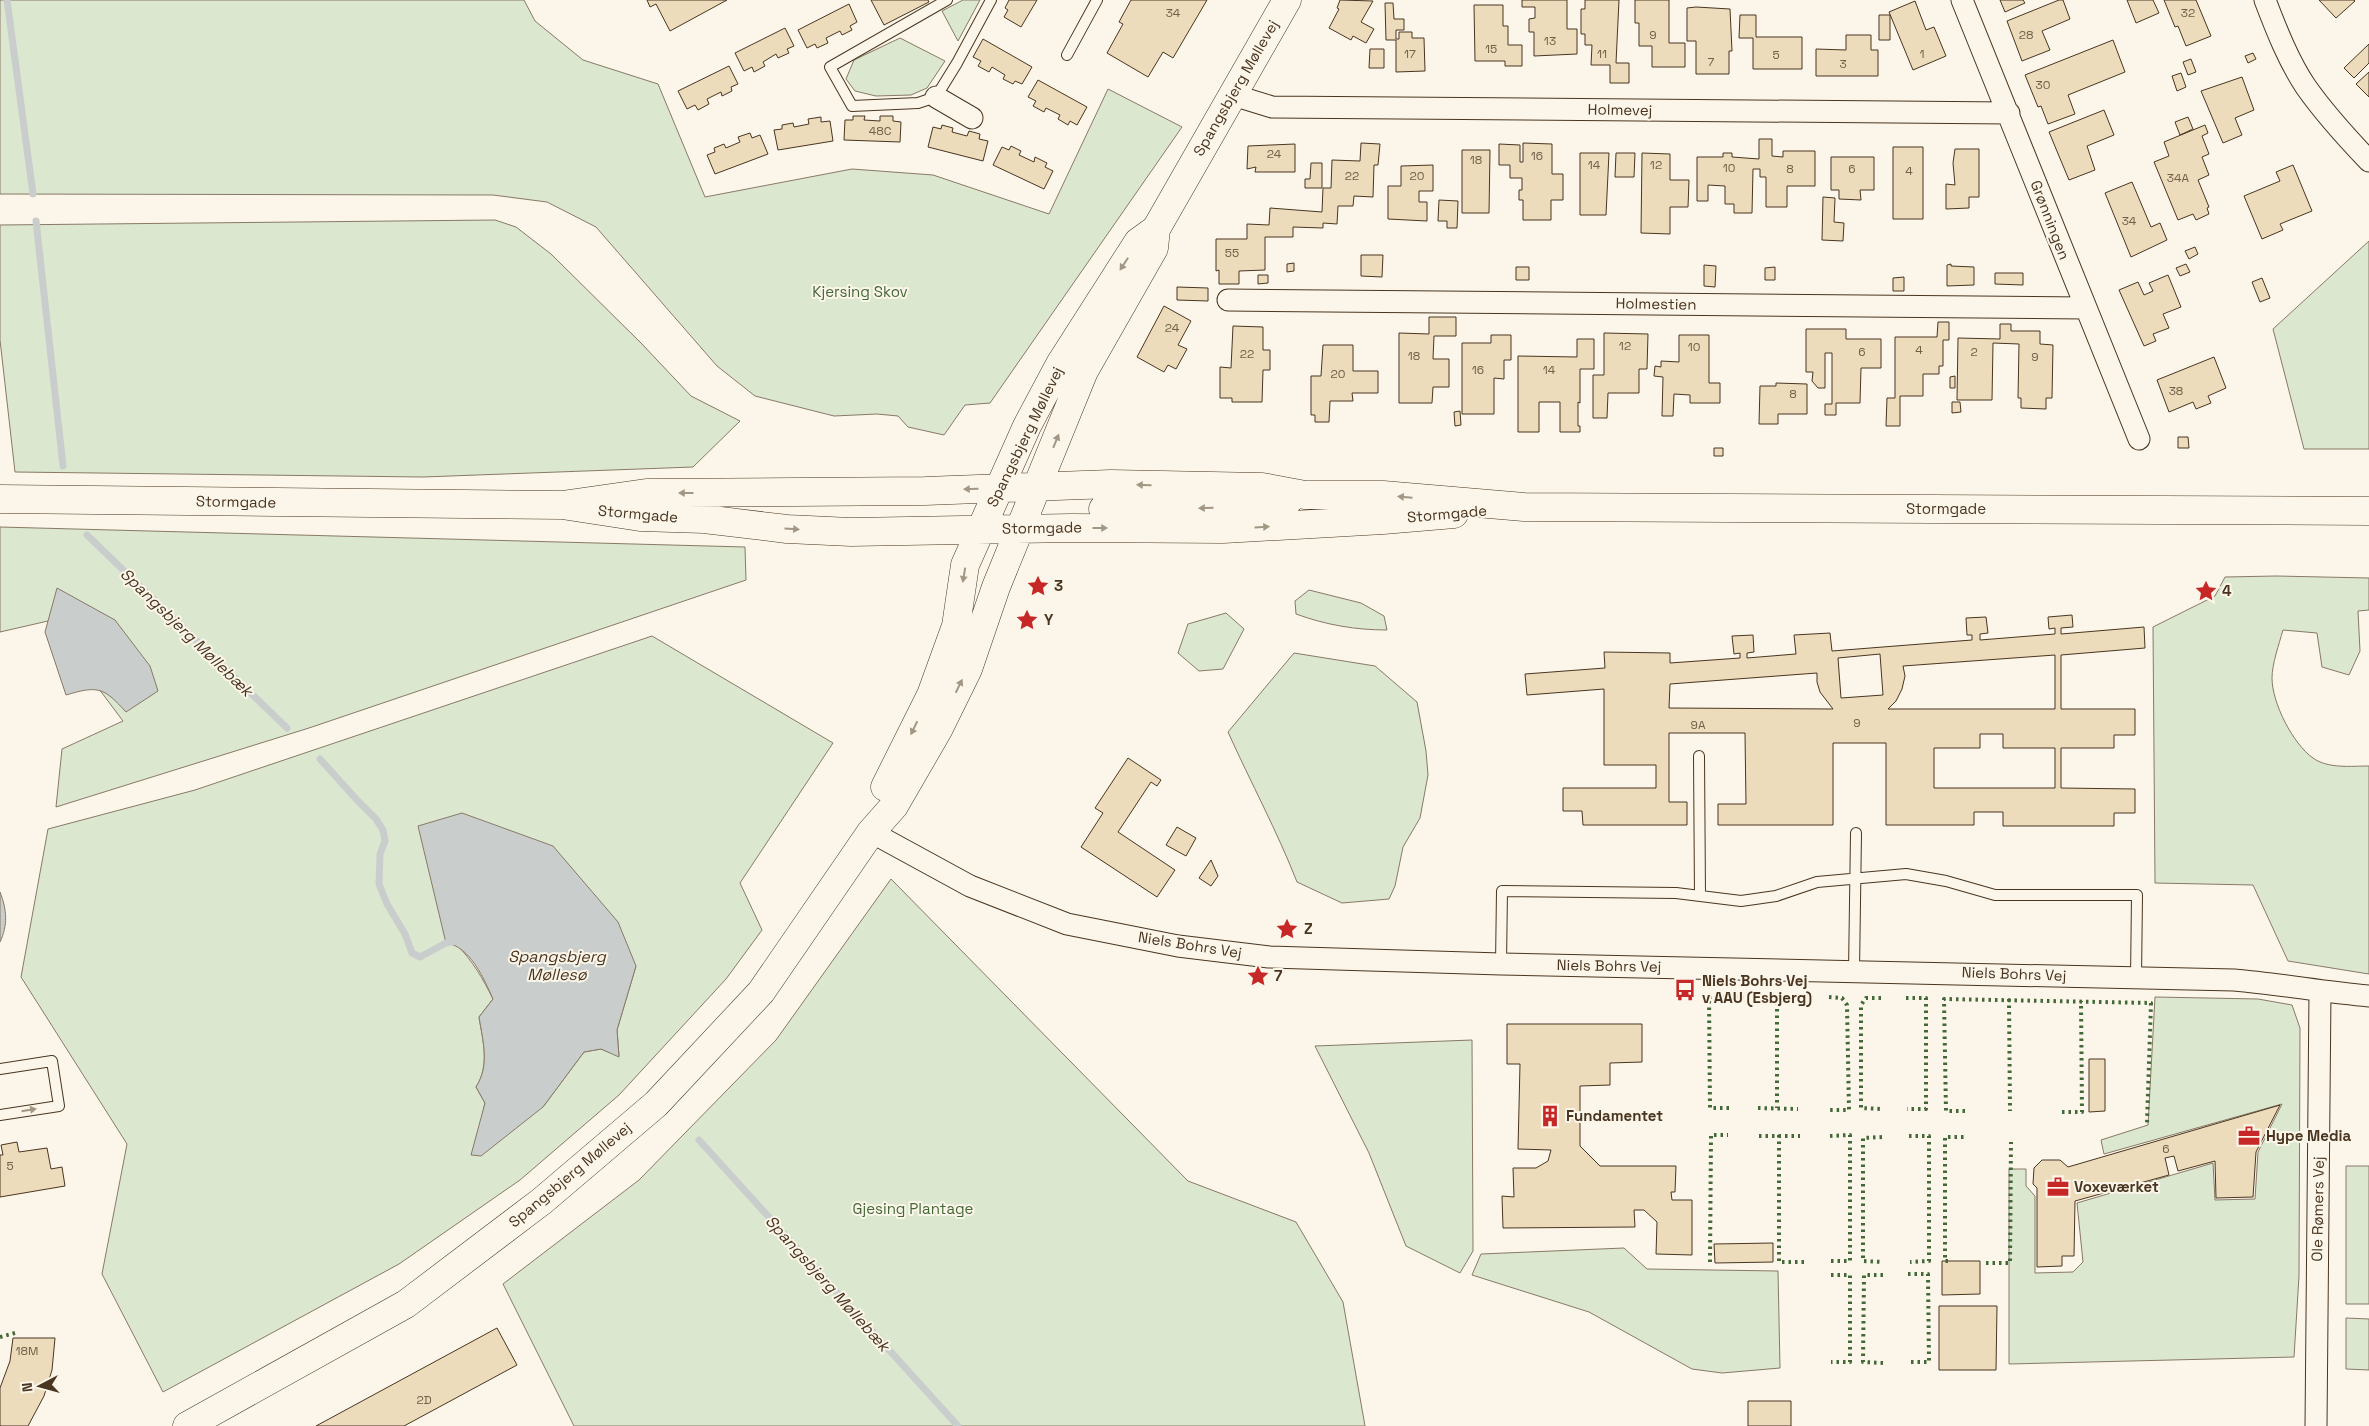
<svg xmlns="http://www.w3.org/2000/svg" width="2369" height="1426" font-family="'Space Grotesk',sans-serif">
  <rect width="100%" height="100%" fill="#fbf6e9"/>
  <path fill="#dce7d0" stroke="#887966" fill-rule="evenodd" d="M0,0H524L535,21L583,60L658,84L705,197L852,169L933,175L1049,214L1108,89L1182,127L990,403L965,405L944,435L908,427L898,416L877,414L834,416L755,396L717,366L596,227L547,202L493,195L0,194Z
    M963,0H980L958,41L942,11Z
    M900,38L945,61L927,88L911,95L876,96L855,91L846,79L854,60Z
    M495,220L516,227L551,254L641,343L691,396L740,421L693,467L423,477L15,472L0,340V225Z
    M2369,241V449H2304L2273,329Z
    M0,527L745,547L746,580L309,728L56,807L62,749L123,721L48,621L0,632Z
    M2276,576L2369,578V610L2358,611L2360,651L2349,675L2322,667L2317,633L2283,630C2279,644 2272,664 2272,678C2272,703 2293,744 2313,758C2328,769 2352,766 2369,766V974L2288,961L2253,885L2155,883L2153,627L2215,596L2225,577Z
    M1309,590L1361,603L1384,616L1387,630C1356,630 1326,625 1296,614L1295,601Z
    M1226,613L1244,629L1223,669L1199,671L1178,653L1188,624Z
    M652,636L833,743L740,883L762,930L726,979L619,1095L520,1180L399,1264L163,1392L102,1274L127,1144L21,977L48,829L195,790ZM456,944L636,966L617,1030L619,1056L601,1049L584,1052L543,1107L482,1116L485,1103L476,1087C490,1065 483,1042 479,1017L493,999C483,979 473,961 456,944Z
    M1294,653L1375,666L1417,702L1426,751L1428,775L1420,818L1403,847L1395,886L1389,899L1342,903L1297,882C1277,831 1251,783 1228,732Z
    M891,879L1188,1181L1296,1222L1343,1302L1365,1426H574L503,1284L639,1180L776,1040Z
    M2155,997L2258,999L2292,1005L2300,1028L2299,1276L2294,1357L2009,1364V1169H2026V1186L2035,1196V1273L2073,1272L2083,1262L2077,1203L2213,1163L2215,1200L2255,1199L2258,1152L2282,1104L2104,1154L2101,1140L2148,1125Z
    M1472,1040L1473,1251L1460,1273L1406,1246L1369,1153L1315,1046Z
    M2346,1166H2369V1304H2346Z
    M1624,1248L1647,1269L1778,1271L1780,1368L1722,1373L1692,1369L1589,1312L1472,1275L1481,1254Z
    M2346,1318L2369,1319V1370L2346,1369Z"/>
  <path fill="#c9cecd" stroke="#887966" d="M57,588L115,620L150,666L158,691L126,712C104,688 99,685 66,695L45,632Z
    M462,813L553,846L618,922L636,966L617,1030L619,1057L601,1049L584,1052L543,1107L481,1156L471,1155L485,1103L476,1087C490,1065 483,1042 479,1017L493,999C484,979 470,946 446,943L418,826Z
    M0,892C7,910 8,925 0,942Z"/>
  <g fill="none" stroke-linecap="round" stroke-linejoin="round">
    <path stroke="#c9cecd" stroke-width="7" d="M7,0L33,194
      M36,221L63,466
      M87,535L287,728
      M320,759L357,800L376,819L383,830L385,841L380,854L379,884L387,904L405,934L412,953L420,957L446,943L455,941
      M699,1140L958,1426"/>
  </g>
  <path fill="#ecdcbc" stroke="#4a3520" fill-rule="evenodd" d="M647,0H727L670,31L656,4L650,7Z
    M871,0H928L929,2L884,25Z
    M1009,0H1037L1021,27L1004,17L1008,10L1005,8Z
    M1131,0H1207L1173,58L1163,52L1148,77L1107,53L1123,24L1119,22Z
    M1340,0L1373,1L1361,22L1374,29L1366,43L1353,36L1351,40L1329,28L1339,9L1337,8Z
    M1522,0H1567V29H1577V54L1534,56V32H1529V19L1535,18V7H1522Z
    M1585,0H1619L1616,63H1629V83H1610V65H1591L1592,45H1585V34H1581V9H1585Z
    M1635,0H1669V43H1685V67H1652V46H1639V23H1635Z
    M2000,0H2023L2025,3L2005,12Z
    M2059,0H2063L2070,19L2042,31L2050,50L2022,61L2007,21Z
    M2127,0H2153L2159,13L2136,23Z
    M2164,0H2196L2211,36L2186,46L2178,26L2175,27Z
    M2319,0H2354L2355,1L2336,18Z
    M1915,1L1926,30L1934,27L1946,56L1913,70L1889,12Z
    M1385,3H1393L1394,19H1404V30H1396V39H1399V32H1412V38H1424L1425,71L1396,72V40H1386Z
    M849,4L857,22L850,26L852,30L842,35L840,31L826,38L828,43L817,48L815,44L807,48L798,30Z
    M1474,5H1503V26H1508V45H1522V66H1505V61H1475Z
    M1696,7L1730,9L1732,51H1729V74H1696V41H1687V8Z
    M1740,15H1756V37H1802V69H1753V38H1739Z
    M1879,15H1890V40H1879Z
    M785,28L794,46L787,49L789,53L778,58L776,54L763,62L765,66L754,72L752,67L744,71L735,53Z
    M1846,35H1871V50H1878V76H1816V49L1846,50Z
    M983,39L1032,67L1022,84L1015,81L1013,84L1003,79L1005,75L992,67L989,72L978,66L981,61L973,57Z
    M2113,40L2125,72L2068,95L2075,114L2048,124L2041,106L2038,107L2025,75Z
    M2369,44V63L2354,78L2344,68Z
    M1370,49H1384V68H1369Z
    M2253,53L2256,59L2248,63L2245,56Z
    M2191,59L2196,72L2188,75L2183,62Z
    M729,66L738,84L731,87L732,91L722,96L721,92L707,99L709,104L698,110L695,105L687,109L678,91Z
    M2369,72V97L2356,84Z
    M2181,73L2186,87L2177,91L2172,76Z
    M2242,77L2254,110L2235,118L2242,135L2223,143L2201,91Z
    M1038,80L1087,107L1077,125L1070,121L1068,125L1058,119L1060,115L1046,108L1044,112L1033,106L1036,101L1028,97Z
    M2104,110L2114,135L2087,146L2095,170L2069,180L2049,132Z
    M853,116H865L864,120L880,121V116H893V121L901,122L900,142L844,140L845,120H853Z
    M821,117V122L830,121L833,141L778,150L774,130L782,129V125L793,123L794,127L809,124L808,119Z
    M2188,117L2193,129L2180,135L2175,122Z
    M942,125L953,128L952,132L967,136L969,131L980,134L979,139L988,141L983,161L928,147L933,127L941,129Z
    M2205,125L2208,133L2202,136L2209,154L2202,157L2209,175L2198,180L2209,207L2207,208L2209,214L2196,220L2193,214L2178,220L2154,162L2169,156L2164,142Z
    M750,133L752,138L760,135L768,154L715,174L707,155L715,152L714,148L724,144L726,148L740,142L738,137Z
    M1759,139H1772V156L1783,157V151H1815V186H1787V207H1766V177H1760V169H1753L1752,213H1734V204H1725V186L1708,185V201H1697V157H1723V153H1732V157L1759,159Z
    M1361,143L1380,144L1378,165H1374L1373,197L1354,196L1353,206H1338L1337,224L1323,223V228L1293,227V237H1265V270L1239,271V284H1219V270L1216,271V239H1247V224L1269,225L1270,208L1322,212L1323,188H1331L1332,160L1360,161Z
    M1523,143L1552,144V174H1563V200H1551V220H1523V200H1519V190H1522V178H1510V165H1499V144L1520,145V162H1523Z
    M1295,144V172H1255L1256,167L1247,169L1248,146Z
    M1011,146L1021,151L1019,155L1034,162L1035,157L1047,163L1045,167L1053,171L1044,189L993,165L1002,147L1009,150Z
    M1893,147H1923V219H1893Z
    M1955,149H1979V197H1969V208L1946,209V184L1955,185L1953,163Z
    M1462,150H1490L1489,213H1462Z
    M1580,153H1609L1606,215H1580Z
    M1616,153H1635L1634,177H1615Z
    M1642,153L1670,154V180H1689L1688,207H1670V234L1641,233Z
    M1831,157H1874V190H1860L1861,200L1839,199V190H1831Z
    M1311,163H1322V188H1305V179H1310Z
    M1433,165V191H1419V202H1427V221L1388,219V186H1401V166Z
    M2293,165L2312,211L2280,224L2283,230L2262,239L2244,196L2280,181L2276,172Z
    M2132,182L2151,227L2160,223L2167,240L2131,257L2105,193Z
    M1823,197L1835,198L1834,222L1844,223L1843,241L1822,240Z
    M1439,200L1458,201L1457,228H1447V221H1438Z
    M2195,247L2198,254L2189,259L2185,251Z
    M1361,255H1383L1382,277L1361,276Z
    M1294,263V271L1287,272V264Z
    M1951,264V266L1974,267V285L1947,286V265Z
    M2186,264L2190,272L2180,276L2176,268Z
    M1704,265L1716,266L1715,287L1704,286Z
    M1516,267H1529V280H1516Z
    M1775,267V280H1765V268Z
    M1995,273H2023V285L1995,284Z
    M1258,275H1268V283L1258,284Z
    M2168,275L2181,307L2163,314L2169,328L2153,334L2156,341L2144,346L2119,290L2138,282L2144,295L2153,291L2149,283Z
    M1904,277V291H1893V278Z
    M2262,278L2270,298L2260,302L2252,282Z
    M1177,287L1208,288V301L1177,300Z
    M1164,306L1191,321L1178,345L1187,349L1176,369L1168,365L1164,372L1137,357Z
    M1429,317H1456V336H1434L1433,359H1449V387H1433L1432,403H1399V333L1429,334Z
    M1938,322H1949V340H1943V366H1939V374H1923V396H1900V426H1886L1887,398H1895V337H1937Z
    M2000,324H2011V331H2040V344L2053,345L2052,398H2046V409L2021,408V398H2018L2019,344L1993,343L1992,400H1957L1958,338L2000,339Z
    M1233,326L1263,327V350H1270V370H1263L1262,402H1232V398H1220V367L1231,368Z
    M1806,329H1846V339H1881V368H1861L1860,403H1836V415H1825V404H1832V353H1825V388H1818L1812,381L1813,372H1806Z
    M1604,333L1648,334L1647,369H1639V393H1608L1607,418H1593V375H1604Z
    M1491,335H1511V360H1504V379L1494,378V414H1462V343H1491Z
    M1679,335H1709V383H1720V403H1690V395L1674,394L1673,416H1662L1663,377L1654,376L1655,366L1661,367V361L1679,362Z
    M1577,339H1594V369H1580V403L1578,402V426H1580V432H1560V402H1539V432H1518V356L1577,357Z
    M1323,345H1353V371H1378V393H1352L1353,401H1330L1329,422H1315V415H1311V376H1321Z
    M2214,357L2226,388L2208,396L2211,403L2196,409L2193,402L2169,412L2157,380Z
    M1955,376V388H1950V377Z
    M1776,383L1807,384V414H1778V424H1759L1760,386H1776Z
    M1952,402H1960L1961,412L1952,413Z
    M1460,411L1461,425L1455,426L1454,412Z
    M2178,437H2188L2189,448H2178Z
    M1714,448H1723V456H1714Z
    M2072,615L2073,627L2061,628V634L2144,627L2145,648L2061,655V709H2135V735H2114V748H2061V788L2135,789V813H2114V826H2003V812H1974V825H1886V743H1833V825H1718V804H1746L1745,733H1669V802H1687V825H1583L1582,811H1563V788H1656V765H1604V689L1527,695L1525,674L1605,668L1604,652L1670,653V663L1740,658V653L1734,654L1732,636L1753,635L1754,652L1747,653V658L1796,654L1794,635L1830,633L1832,651L1972,640V635H1967L1966,618L1986,617L1988,633L1980,634V640L2055,634V628L2049,629L2048,617ZM1880,654L1883,695L1841,698L1838,658ZM2055,655V709H1888L1896,701L1902,689L1905,676L1903,666ZM1817,673V682L1820,692L1833,709L1669,708L1670,684ZM1980,734H2003V748H2055V788H1934V748H1980Z
    M1128,758L1161,780L1157,786L1151,782L1118,832L1175,870L1157,897L1081,847L1103,813L1095,808Z
    M1177,827L1196,838L1186,856L1166,845Z
    M1211,860L1218,876L1211,886L1199,878Z
    M1507,1024H1642V1062L1610,1063V1085L1580,1086V1146L1600,1166H1676L1675,1192H1671L1672,1200H1692V1255L1656,1254L1657,1222L1644,1210H1634L1635,1227L1503,1228L1502,1196L1514,1197L1513,1168H1536L1548,1161L1551,1150L1518,1149L1520,1064H1507Z
    M2089,1059H2105V1111L2089,1112Z
    M2280,1105L2256,1152L2253,1197L2216,1198L2215,1161L2178,1171L2174,1156L2165,1158L2169,1175L2075,1201L2074,1256H2062V1266L2037,1267V1188L2033,1184L2034,1168L2042,1160H2060L2068,1167Z
    M17,1142L19,1152L47,1148L51,1169L62,1167L65,1186L0,1197V1155H3L1,1145Z
    M1773,1243V1262L1715,1263L1714,1244Z
    M1942,1261H1980V1294L1942,1295Z
    M1939,1306H1997L1996,1370H1939Z
    M497,1328L517,1365L404,1426H316Z
    M13,1338H55L52,1370L44,1396L28,1426H0V1388L10,1361Z
    M1748,1401H1791V1426H1748Z"/>
  <g fill="none" stroke-linecap="round" stroke-linejoin="round">
    <g stroke="#4a3520" stroke-width="12">
      <path id="lane" d="M947,0L830,67L852,106L918,103L936,97L957,63L991,0
        M1067,55L1097,0
        M1699,756L1700,896
        M1501,964L1502,891L1676,893L1741,901L1776,896L1817,882L1906,874L1946,881L1995,895H2137L2136,978
        M1854,971L1856,833
        M0,1069L52,1061L59,1106L0,1115"/>
    </g>
    <g stroke="#4a3520" stroke-width="23">
      <path id="street" d="M1962,0L2139,439
        M2265,0C2276,29 2289,62 2306,87C2325,114 2347,138 2369,161
        M1233,95L1272,107L2009,113
        M936,97L972,118
        M1228,300L2085,308
        M871,832L970,886L1067,924L1178,946L1269,957L1501,964L2234,980C2280,984 2324,992 2369,996
        M2316,1426L2320,991"/>
    </g>
    <g stroke="#4a3520" stroke-width="29">
      <path id="secondary" d="M0,499L562,505L640,517L704,519L787,529L851,532L1071,528L1223,529L1383,520L1454,514
        M562,505L646,493L925,491L1111,484L1262,487L1305,495H1383L1524,507L2369,511
        M1103,509L1261,508L1289,500
        M885,787L931,695L956,626L965,565L1027,426L1060,364L1138,242L1156,229L1287,0
        M187,1426L406,1304L542,1201L656,1104L761,992L871,832L894,806L938,730L968,669L996,587L1084,371L1154,248L1156,229"/>
    </g>
    <use href="#lane" stroke="#fbf6e9" stroke-width="10"/>
    <use href="#street" stroke="#fbf6e9" stroke-width="21"/>
    <use href="#secondary" stroke="#fbf6e9" stroke-width="28"/>
    <path stroke="#436837" stroke-width="4" stroke-dasharray="2.5 4" stroke-linecap="butt" d="M1777,996V1108
      M1829,997L1842,998L1847,1005L1849,1110H1830
      M1881,998H1866L1861,1005V1108L1882,1109
      M1906,998H1926V1109H1907
      M2009,999L2010,1111
      M1729,1108H1710L1709,997H1798
      M1758,1108L1798,1109
      M1965,1111H1946L1944,999L2151,1003L2147,1123
      M2062,1112H2082L2081,1001
      M1779,1135V1262H1804
      M1759,1136H1800
      M1830,1136L1850,1135V1261H1831
      M1909,1136H1929V1261L1910,1262
      M1882,1137L1863,1138V1261L1883,1262
      M1948,1261H1945V1137H1964
      M1710,1262L1711,1135H1728
      M1986,1263H2010L2011,1142
      M1908,1274H1928L1929,1362H1909
      M1831,1275H1850V1362H1831
      M0,1337L15,1333
      M1883,1363L1863,1362L1864,1275H1883"/>
  </g>
  <defs><path id="oneway-solid" d="M-6-.8H1V-3.2L6.5 0L1 3.2V.8H-6Z" transform="scale(1.25)"/></defs>
  <g fill="#a29684">
    <use href="#oneway-solid" transform="translate(1124 264) rotate(123)"/>
    <use href="#oneway-solid" transform="translate(1056 441) rotate(-68)"/>
    <use href="#oneway-solid" transform="translate(1144 485) rotate(-179)"/>
    <use href="#oneway-solid" transform="translate(971 489) rotate(178)"/>
    <use href="#oneway-solid" transform="translate(686 493) rotate(180)"/>
    <use href="#oneway-solid" transform="translate(1405 497) rotate(-175)"/>
    <use href="#oneway-solid" transform="translate(1206 508) rotate(179)"/>
    <use href="#oneway-solid" transform="translate(1262 527) rotate(-3)"/>
    <use href="#oneway-solid" transform="translate(1100 528)"/>
    <use href="#oneway-solid" transform="translate(792 529) rotate(4)"/>
    <use href="#oneway-solid" transform="translate(964 575) rotate(99)"/>
    <use href="#oneway-solid" transform="translate(959 686) rotate(-64)"/>
    <use href="#oneway-solid" transform="translate(914 728) rotate(116)"/>
    <use href="#oneway-solid" transform="translate(29 1110) rotate(-9)"/>
  </g>
  <defs>
    <g id="sight-bare" transform="scale(1.725)"><path d="M0-6L1.8-2.2L6-1.7L2.9 1.2L3.7 5.4L0 3.3L-3.7 5.4L-2.9 1.2L-6-1.7L-1.8-2.2Z" fill="#c62828" stroke="#fbf6e9" stroke-width="2.5" paint-order="stroke"/></g>
    <g id="bus-bare" transform="scale(1.725)"><path d="M-5-6H5V4H4V6H2V4H-2V6H-4V4H-5ZM-3.5-4V0h7V-4ZM-3.5 1.2v1.5H-2V1.2ZM2 1.2v1.5H3.5V1.2Z" fill="#c62828" stroke="#fbf6e9" stroke-width="2.5" paint-order="stroke"/></g>
    <g id="building-bare" transform="scale(1.725)"><path d="M-4-6H4V6H1V3H-1V6H-4ZM-2.5-4.3h1.7v1.8h-1.7ZM.8-4.3h1.7v1.8H.8ZM-2.5-1h1.7V.8h-1.7ZM.8-1h1.7V.8H.8Z" fill="#c62828" stroke="#fbf6e9" stroke-width="2.5" paint-order="stroke"/></g>
    <g id="office-bare" transform="scale(1.725)"><path d="M-6-3h4V-5.5h4V-3h4V5H-6ZM-1-4.5V-3h2v-1.5ZM-6 0V1H6V0Z" fill="#c62828" stroke="#fbf6e9" stroke-width="2.5" paint-order="stroke"/></g>
  </defs>
  <g fill-rule="evenodd">
    <use href="#sight-bare" x="1038" y="586"/>
    <use href="#sight-bare" x="2206" y="591"/>
    <use href="#sight-bare" x="1027" y="620"/>
    <use href="#sight-bare" x="1287" y="929"/>
    <use href="#sight-bare" x="1258" y="976"/>
    <use href="#bus-bare" x="1685" y="990"/>
    <use href="#building-bare" x="1550" y="1116"/>
    <use href="#office-bare" x="2249" y="1136"/>
    <use href="#office-bare" x="2058" y="1187"/>
  </g>
  <g text-anchor="middle" stroke-width="4" stroke-linejoin="round" paint-order="stroke">
    <g font-size="12" fill="#725f47">
      <text x="1173" y="17">34</text>
      <text x="2188" y="17">32</text>
      <text x="1653" y="39">9</text>
      <text x="2026" y="39">28</text>
      <text x="1550" y="45">13</text>
      <text x="1491" y="53">15</text>
      <text x="1410" y="58">17</text>
      <text x="1602" y="58">11</text>
      <text x="1922" y="58">1</text>
      <text x="1776" y="59">5</text>
      <text x="1711" y="66">7</text>
      <text x="1843" y="68">3</text>
      <text x="2043" y="89">30</text>
      <text x="880" y="135">48C</text>
      <text x="1274" y="158">24</text>
      <text x="1537" y="160">16</text>
      <text x="1476" y="164">18</text>
      <text x="1594" y="169">14</text>
      <text x="1656" y="169">12</text>
      <text x="1729" y="172">10</text>
      <text x="1790" y="173">8</text>
      <text x="1852" y="173">6</text>
      <text x="1909" y="175">4</text>
      <text x="1352" y="180">22</text>
      <text x="1417" y="180">20</text>
      <text x="2178" y="182">34A</text>
      <text x="2129" y="225">34</text>
      <text x="1232" y="257">55</text>
      <text x="1172" y="332">24</text>
      <text x="1625" y="350">12</text>
      <text x="1694" y="351">10</text>
      <text x="1919" y="354">4</text>
      <text x="1862" y="356">6</text>
      <text x="1974" y="356">2</text>
      <text x="1247" y="358">22</text>
      <text x="1414" y="360">18</text>
      <text x="2035" y="361">9</text>
      <text x="1478" y="374">16</text>
      <text x="1549" y="374">14</text>
      <text x="1338" y="378">20</text>
      <text x="2176" y="395">38</text>
      <text x="1793" y="398">8</text>
      <text x="1857" y="727">9</text>
      <text x="1698" y="729">9A</text>
      <text x="2166" y="1153">6</text>
      <text x="10" y="1170">5</text>
      <text x="27" y="1355">18M</text>
      <text x="424" y="1404">2D</text>
    </g>
    <g font-size="15" fill="#4a3520" stroke="#fbf6e9">
      <text transform="translate(1236 88) rotate(-60)" y="5">Spangsbjerg Møllevej</text>
      <text transform="translate(1620 110) rotate(1)" y="5">Holmevej</text>
      <text transform="translate(2050 220) rotate(69)" y="5">Grønningen</text>
      <text transform="translate(1656 304) rotate(1)" y="5">Holmestien</text>
      <text transform="translate(1025 437) rotate(-64)" y="5">Spangsbjerg Møllevej</text>
      <text transform="translate(236 502) rotate(1)" y="5">Stormgade</text>
      <text x="1946" y="514">Stormgade</text>
      <text transform="translate(638 514) rotate(5)" y="5">Stormgade</text>
      <text transform="translate(1447 514) rotate(-5)" y="5">Stormgade</text>
      <text transform="translate(1042 528) rotate(-1)" y="5">Stormgade</text>
      <text transform="translate(1190 945) rotate(9)" y="5">Niels Bohrs Vej</text>
      <text transform="translate(1609 966) rotate(1)" y="5">Niels Bohrs Vej</text>
      <text transform="translate(2014 974) rotate(2)" y="5">Niels Bohrs Vej</text>
      <text transform="translate(570 1175) rotate(-40)" y="5">Spangsbjerg Møllevej</text>
      <text transform="translate(2318 1209) rotate(-89)" y="5">Ole Rømers Vej</text>
    </g>
    <g font-size="15" fill="#436837" stroke="#fbf6e9">
      <text x="860" y="297">Kjersing Skov</text>
      <text x="913" y="1214">Gjesing Plantage</text>
    </g>
    <g font-size="15" font-weight="bold" fill="#4a3520" stroke="#fbf6e9" text-anchor="start">
      <text x="1054" y="591">3</text>
      <text x="2222" y="596">4</text>
      <text x="1044" y="625">Y</text>
      <text x="1304" y="934">Z</text>
      <text x="1274" y="981">7</text>
      <text x="1702" y="986">Niels Bohrs Vej<tspan x="1702" dy="17">v AAU (Esbjerg)</tspan></text>
      <text x="1566" y="1121">Fundamentet</text>
      <text x="2266" y="1141">Hype Media</text>
      <text x="2074" y="1192">Voxeværket</text>
    </g>
    <g font-size="16" font-style="italic" fill="#4a3520" stroke="#fbf6e9">
      <text transform="translate(187 632) rotate(44)" y="6">Spangsbjerg Møllebæk</text>
      <text x="557" y="962">Spangsbjerg<tspan x="557" dy="18">Møllesø</tspan></text>
      <text transform="translate(828 1283) rotate(48)" y="6">Spangsbjerg Møllebæk</text>
    </g>
  </g>
  <g transform="translate(40 1386) rotate(264)" stroke="#fbf6e9" stroke-width="4" paint-order="stroke">
  <path d="M0-4L9 19L0 12L-9 19Z" fill="#4a3520"/>
  <text y="-8" font-size="14" font-weight="bold" text-anchor="middle" fill="#4a3520">N</text>
  </g>
</svg>
